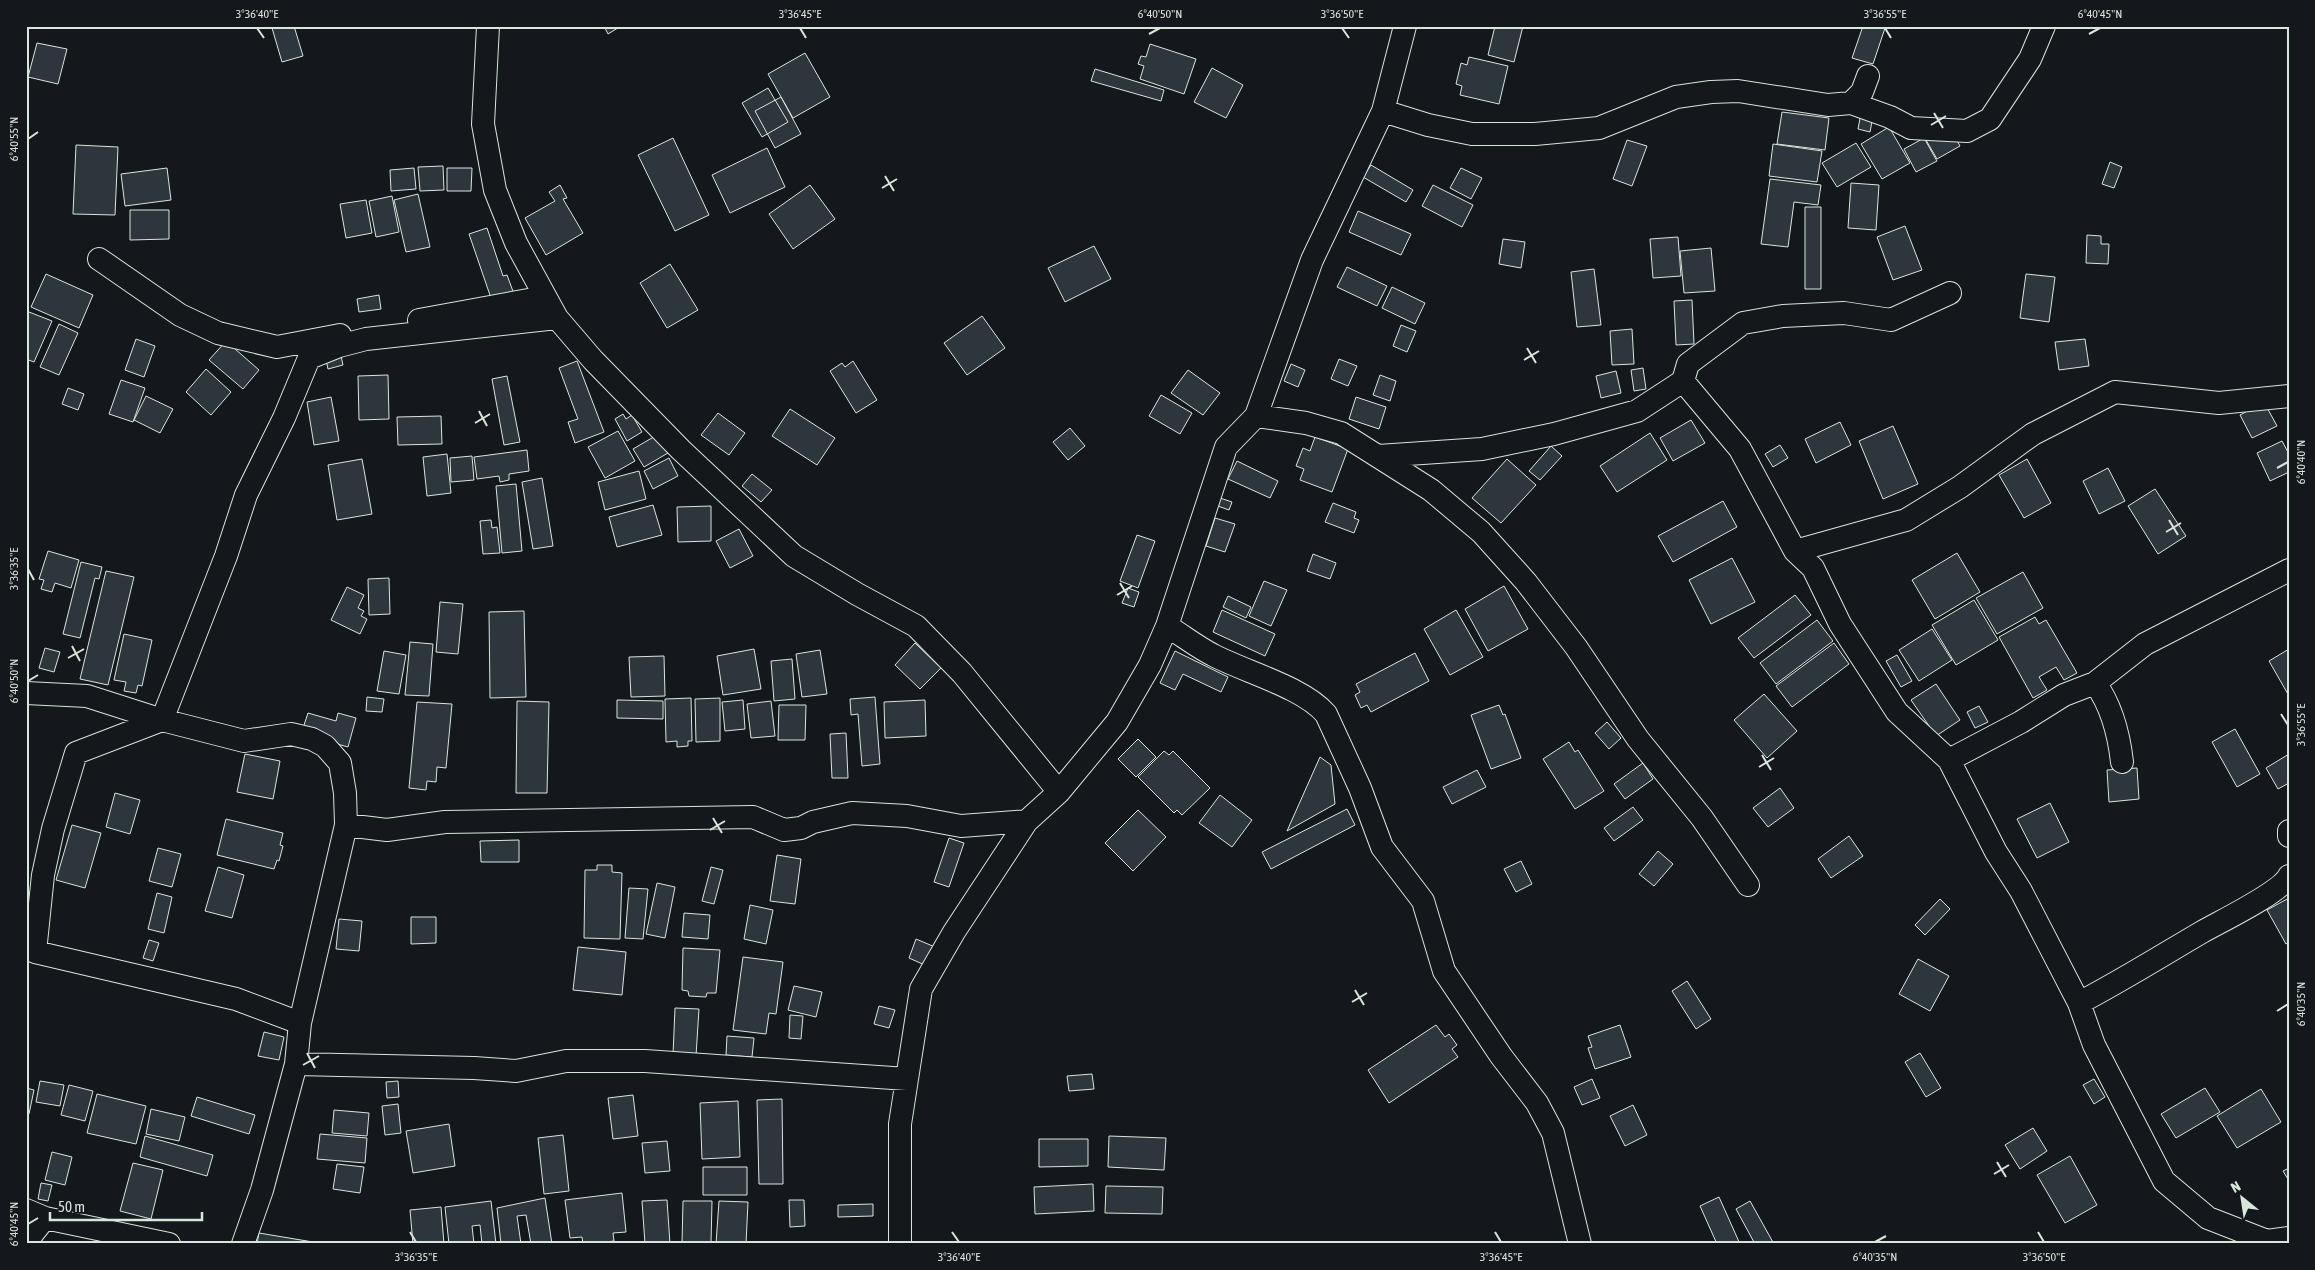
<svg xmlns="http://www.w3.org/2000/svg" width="2315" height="1270" font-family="'Asap Condensed',sans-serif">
  <rect width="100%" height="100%" fill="#14181c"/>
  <path fill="#2c363c" stroke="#d8e6dc" d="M280,26H294L303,56L282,62L272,28Z
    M604,26H621L608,34Z
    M1495,26H1523L1514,62L1488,55Z
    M1863,26L1885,28L1873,64L1852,58Z
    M37,43L67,49L58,84L28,77Z
    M1150,44L1196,59L1184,94L1140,79L1144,66L1138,64L1141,56L1146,57Z
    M805,53L830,97L793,118L768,74Z
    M1469,57L1508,66L1499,104L1460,95L1462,86L1456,84L1461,63L1467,65Z
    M1212,68L1243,85L1226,118L1194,102Z
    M1095,69L1164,90L1161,101L1091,81Z
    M768,88L788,122L762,137L742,103Z
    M781,97L801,134L775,148L755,111Z
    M1782,112L1829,118L1825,150L1777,144Z
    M1861,113L1873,116L1870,132L1858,129Z
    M1949,126L1960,146L1937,159L1926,140Z
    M1889,127L1910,163L1882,179L1861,144Z
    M673,138L709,215L675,231L638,155Z
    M1924,138L1937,161L1916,172L1904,149Z
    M1627,140L1647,146L1632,186L1613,179Z
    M1856,143L1871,167L1837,187L1822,163Z
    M1773,144L1822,151L1817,182L1769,176Z
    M76,145L118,147L115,215L73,214Z
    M767,148L785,187L730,213L712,175Z
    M2110,162L2122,167L2114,188L2102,184Z
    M1371,165L1413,190L1406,202L1363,177Z
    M443,166L444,190L420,191L418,167Z
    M167,168L171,200L125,206L121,174Z
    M414,168L416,189L391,191L390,170Z
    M447,168H472L471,191H447Z
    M1461,168L1482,178L1471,199L1450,188Z
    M1770,179L1821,185L1818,205L1794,202L1788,247L1761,244Z
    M1851,183L1879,185L1876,230L1848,228Z
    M560,185L567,198L563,199L583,233L546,255L525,218L555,201L549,192Z
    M810,185L835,219L793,249L769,214Z
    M1433,185L1473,205L1462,227L1422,206Z
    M418,194L430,247L406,252L394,200Z
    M392,196L399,232L376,237L369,201Z
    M366,200L372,233L346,238L340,204Z
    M1805,207H1821V289H1805Z
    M130,210H169V239L130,240Z
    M1358,211L1411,234L1401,255L1349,232Z
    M1905,226L1922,270L1893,280L1877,237Z
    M487,228L503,276L507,275L514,294L492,301L469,234Z
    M2087,235L2101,236V244H2109L2108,264L2086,263Z
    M1678,237L1681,276L1653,278L1650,239Z
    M1503,239L1525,242L1521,268L1499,264Z
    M1094,246L1111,279L1065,302L1048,268Z
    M1711,248L1715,291L1684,293L1680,251Z
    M670,264L698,310L667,328L640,283Z
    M1347,267L1387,286L1377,306L1337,287Z
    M1594,269L1601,325L1577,327L1571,272Z
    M46,274L93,295L79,328L31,307Z
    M2026,274L2055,277L2049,322L2020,318Z
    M1392,287L1425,303L1415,324L1382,308Z
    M379,295L381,309L359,312L357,299Z
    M1692,300L1694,344L1676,345L1674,301Z
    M29,312L52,321L34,362L26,359V317Z
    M982,316L1005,348L967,375L944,343Z
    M59,324L78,333L59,375L40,367Z
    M1401,325L1416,331L1407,352L1393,346Z
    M1632,329L1634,364L1612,365L1610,331Z
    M136,339L155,346L144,377L125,370Z
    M2085,339L2089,366L2059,370L2055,342Z
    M226,341L259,370L243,389L209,360Z
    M340,351L343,365L328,369L325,355Z
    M1339,359L1357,366L1348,386L1331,379Z
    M577,361L604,432L575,443L568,422L578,419L559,368Z
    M853,361L877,400L856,413L830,371L842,363L845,367Z
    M1291,364L1305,370L1298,387L1284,381Z
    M1643,368L1646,389L1634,391L1631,370Z
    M206,369L231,392L211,415L186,392Z
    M1188,370L1220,393L1203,415L1171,393Z
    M1616,371L1621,393L1601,398L1596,376Z
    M388,375L389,419L359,420L358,376Z
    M1380,375L1396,381L1390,401L1373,395Z
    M507,376L520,442L504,445L492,379Z
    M121,380L145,388L133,422L109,414Z
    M68,388L84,394L78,410L62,404Z
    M1161,395L1192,413L1180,434L1149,416Z
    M146,396L173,409L160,433L134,420Z
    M331,397L339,441L314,445L307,402Z
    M1356,397L1386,407L1379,429L1349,419Z
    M2264,402L2277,426L2252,438L2240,415Z
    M790,409L835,438L817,465L772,436Z
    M718,413L745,433L729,455L701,435Z
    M623,414L626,419L632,415L642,432L627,441L615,419Z
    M441,416L442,444L398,445L397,417Z
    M1691,420L1705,443L1673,461L1660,438Z
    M1840,422L1851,445L1816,463L1805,439Z
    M1893,426L1918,484L1883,499L1859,441Z
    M1070,428L1085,446L1068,460L1053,442Z
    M618,431L635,461L605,478L588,447Z
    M1650,433L1667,460L1617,492L1600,466Z
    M657,435L668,453L644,467L633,449Z
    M1315,437L1348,449L1332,492L1300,480L1304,469L1296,466L1303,448L1310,451Z
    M2282,441L2289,454V472L2270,481L2257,453Z
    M1780,445L1788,458L1773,467L1765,454Z
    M1551,446L1562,456L1540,480L1529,471Z
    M527,450L529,471L509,474V480L500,482L499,476L477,479L474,457Z
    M447,454L451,493L427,496L423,457Z
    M472,456L474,480L451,482L450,458Z
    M669,458L678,476L653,489L644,471Z
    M362,459L372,514L337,520L328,465Z
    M1507,459L1536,485L1501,523L1472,498Z
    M2027,459L2051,503L2024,518L1999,475Z
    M1237,461L1278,481L1270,498L1228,479Z
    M2108,468L2125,501L2099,514L2083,481Z
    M639,471L646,499L605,510L598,482Z
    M752,474L772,490L761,502L742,486Z
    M542,478L553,546L533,549L522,482Z
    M516,484L522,551L502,553L496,486Z
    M2155,489L2186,536L2158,554L2128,506Z
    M1217,497L1232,502L1229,510L1215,505Z
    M1723,501L1737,527L1673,562L1658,536Z
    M1333,503L1356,512L1354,518L1359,520L1354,533L1325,522Z
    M653,505L662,535L617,547L609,517Z
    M711,506V541L678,542L677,507Z
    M1215,518L1235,524L1225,552L1206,546Z
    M491,520L492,528L497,527L500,553L483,554L480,521Z
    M739,529L753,556L730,568L716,541Z
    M1137,535L1155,541L1138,588L1120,581Z
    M48,551L79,560L71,588L55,583L52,592L41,589L44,580L39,579Z
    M1957,553L1980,592L1935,619L1912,580Z
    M1313,554L1336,563L1330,579L1307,571Z
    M1732,558L1755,602L1711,624L1689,580Z
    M81,562L102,567L99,579L95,578L80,638L63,634Z
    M106,571L134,577L108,685L80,679Z
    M2023,572L2043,608L1997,634L1976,598Z
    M389,578L390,614L369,615L368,579Z
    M1264,581L1287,590L1271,626L1249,616Z
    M1504,586L1528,629L1488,651L1465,609Z
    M347,587L364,595L358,608L364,611L361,616L367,619L360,634L331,620Z
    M1128,588L1139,592L1134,607L1122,603Z
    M1795,595L1811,615L1754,658L1738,638Z
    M1228,596L1251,607L1246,618L1223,607Z
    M1974,600L1998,640L1956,665L1932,625Z
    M440,602L463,604L458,654L436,652Z
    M1222,610L1275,634L1265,656L1213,632Z
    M1456,610L1483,657L1450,675L1424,629Z
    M524,611L526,697L490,698L489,612Z
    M2035,617L2039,624L2046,620L2077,673L2064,680L2056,667L2039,677L2047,690L2033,698L1999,637Z
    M1817,620L1833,641L1776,684L1760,663Z
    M1932,629L1952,660L1919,681L1899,650Z
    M124,634L152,640L142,686L138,685L136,693L124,691L126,682L114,680Z
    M410,642L433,644L429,696L405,695Z
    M915,643L941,668L920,689L895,665Z
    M1834,643L1849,664L1792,707L1776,686Z
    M45,648L60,652L54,672L39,668Z
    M754,649L761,689L723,695L717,656Z
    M2289,649V696L2269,661Z
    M820,650L827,694L802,697L796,654Z
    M384,651L406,655L399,694L377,691Z
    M1175,651L1228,677L1221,692L1183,674L1175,690L1160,683Z
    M1415,653L1429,681L1371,712L1367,705L1361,708L1355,695L1360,692L1356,684Z
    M1897,655L1912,681L1901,687L1886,661Z
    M664,656L665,696L631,697L629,657Z
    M792,659L795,699L774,701L771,661Z
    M1936,684L1960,720L1936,736L1911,700Z
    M1764,694L1797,731L1767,758L1734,720Z
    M367,697L384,699L382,712L366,711Z
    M875,697L880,764L862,766L858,714L851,715L850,699Z
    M691,698L692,741H688V746L677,747V741L666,742L665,699Z
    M720,698V741L696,742L695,699Z
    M617,700L663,701V719L617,718Z
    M743,700L745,729L725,731L722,702Z
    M925,700L926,736L885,738L884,702Z
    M517,701L549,702L547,793H516Z
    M771,701L775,736L751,738L747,704Z
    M417,702L452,704L446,768L437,767L436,782L427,781L426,790L409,788Z
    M779,705H806L805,740H778Z
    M1499,705L1503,715L1505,714L1521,758L1491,769L1471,715Z
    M1979,706L1988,722L1975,728L1967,712Z
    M308,713L336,721L338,713L356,718L348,747L301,734Z
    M1607,722L1621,738L1609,749L1595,733Z
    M2235,729L2260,774L2237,787L2212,742Z
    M846,733L848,778H832L830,734Z
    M1138,739L1156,757L1136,777L1118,759Z
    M1569,742L1575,752L1578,750L1604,791L1575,809L1543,759Z
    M1164,751L1169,755L1173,751L1210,788L1182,815L1177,810L1174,813L1138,777Z
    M245,754L280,761L273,799L237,792Z
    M2289,754V783L2278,789L2266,768Z
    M1320,757L1331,765L1335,804L1287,831Z
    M1643,763L1653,779L1625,799L1614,784Z
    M2137,768L2139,799L2109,802L2107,770Z
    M1477,770L1486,787L1452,804L1443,787Z
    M1780,788L1794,808L1768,827L1753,808Z
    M115,793L140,800L130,834L106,827Z
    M1220,795L1252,820L1232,847L1199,823Z
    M2050,803L2069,842L2037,858L2017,819Z
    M1633,807L1643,820L1614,841L1604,828Z
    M1347,809L1355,825L1271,869L1262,852Z
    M1138,810L1166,837L1133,871L1105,843Z
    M226,819L283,833L280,845L283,846L279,861L277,860L274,869L217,855Z
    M72,825L101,833L85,888L56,880Z
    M1849,836L1863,856L1831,878L1818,859Z
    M949,838L964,843L949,887L934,882Z
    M519,840V862H481L480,841Z
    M158,848L181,854L172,887L149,881Z
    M1658,851L1673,864L1654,886L1639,874Z
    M777,855L801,859L795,904L770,901Z
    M1521,861L1532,884L1516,892L1504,869Z
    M597,865H612V872L622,873L620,939L584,938L585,870H597Z
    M218,867L244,875L232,918L205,911Z
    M711,867L723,870L714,904L702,901Z
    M657,883L675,887L665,938L646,934Z
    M629,888L648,889L643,939L625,938Z
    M157,893L172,897L164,933L148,929Z
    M2289,898V942L2286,944L2267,910Z
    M1940,899L1950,909L1925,935L1915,925Z
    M750,905L773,910L766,944L744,939Z
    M684,913L710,915L708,939L682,937Z
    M411,917H436V943L411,944Z
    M339,919L362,921L359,951L336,949Z
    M916,939L935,947L927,966L909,958Z
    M149,940L159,943L153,961L143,958Z
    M578,947L626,952L622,995L573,990Z
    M683,948L720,950L716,993H707L706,997L689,996L688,991L682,990Z
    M743,957L783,962L776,1014L769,1013L766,1034L733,1030Z
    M1918,959L1949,976L1930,1011L1899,994Z
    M1687,981L1711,1019L1696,1029L1672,991Z
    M794,986L822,992L816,1017L788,1010Z
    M879,1006L895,1010L889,1028L874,1024Z
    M675,1008L699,1009L696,1056L673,1055Z
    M790,1015L803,1016L801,1039L789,1038Z
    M1436,1025L1445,1037L1449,1034L1457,1045L1452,1049L1458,1057L1389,1103L1368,1070Z
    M1620,1025L1631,1057L1595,1069L1588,1048L1592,1047L1588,1036Z
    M264,1032L284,1037L279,1060L258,1056Z
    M727,1036L754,1038L752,1057L726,1055Z
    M1920,1053L1941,1088L1926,1097L1905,1062Z
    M1092,1074L1094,1089L1069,1091L1067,1076Z
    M1592,1079L1600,1098L1582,1105L1574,1087Z
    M2094,1079L2105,1097L2094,1104L2083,1085Z
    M40,1081L64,1085L60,1106L36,1102Z
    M398,1081L399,1097L387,1098L386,1082Z
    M69,1085L93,1091L85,1121L61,1115Z
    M26,1088L34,1090L29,1114L26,1113Z
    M2205,1088L2220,1112L2176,1138L2161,1114Z
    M2261,1089L2281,1122L2237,1148L2217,1116Z
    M97,1094L146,1106L136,1144L87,1133Z
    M633,1095L638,1136L613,1139L608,1098Z
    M197,1097L255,1115L249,1134L191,1116Z
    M782,1099L783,1184H759L757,1100Z
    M738,1101L740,1157L702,1159L700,1103Z
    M398,1104L401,1133L385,1135L382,1106Z
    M1633,1105L1647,1135L1625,1146L1610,1116Z
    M151,1109L185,1117L179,1141L146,1134Z
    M334,1110L369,1113L367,1136L332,1133Z
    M449,1124L455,1166L413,1173L406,1131Z
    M2033,1128L2047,1151L2020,1169L2005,1145Z
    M320,1134L367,1138L365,1163L317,1159Z
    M563,1135L569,1191L544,1194L538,1138Z
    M145,1136L213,1155L207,1176L140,1157Z
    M1109,1136L1166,1138L1164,1170L1108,1167Z
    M1039,1139H1088V1166L1039,1167Z
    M667,1141L670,1171L645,1173L642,1143Z
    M52,1152L72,1157L65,1185L45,1180Z
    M2070,1156L2097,1205L2065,1223L2037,1175Z
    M133,1163L163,1170L151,1219L120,1211Z
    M337,1164L364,1167L360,1193L333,1189Z
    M703,1167H747V1195H703Z
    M2289,1168V1181L2283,1171Z
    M41,1183L52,1185L48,1201L38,1199Z
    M1093,1184L1094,1211L1035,1214L1034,1187Z
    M1106,1186L1163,1187L1162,1214L1105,1213Z
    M622,1193L626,1232L613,1233L614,1241L590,1244H583L582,1237L570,1238L565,1200Z
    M1719,1197L1740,1244H1717L1700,1206Z
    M545,1198L552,1244H531L526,1215L517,1216L521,1244H501L497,1208Z
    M667,1200L670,1244H645L642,1201Z
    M789,1200H804L805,1226L790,1227Z
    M491,1201L496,1244H482L480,1225L472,1226L474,1244H449L445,1207Z
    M683,1201H712L711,1244H682Z
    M719,1201L748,1202L746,1244H716Z
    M1750,1201L1774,1244H1755L1736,1209Z
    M873,1204V1216L838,1217V1205Z
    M441,1207L444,1244H413L410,1210Z
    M259,1233L313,1242L312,1244H257Z"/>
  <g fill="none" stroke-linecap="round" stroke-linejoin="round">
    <g stroke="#d8e6dc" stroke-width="24">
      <path id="minor" d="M488,26L483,124L495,190L516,243L557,318L593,360L681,450L794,556L857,594L916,626L962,673L1059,792
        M1851,103L1890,117L1911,128L1967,131L1990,119L2030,59L2044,26
        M1383,111L1428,125L1472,134H1535L1599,128L1676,97L1711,92L1738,91L1828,105L1851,103L1862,92L1868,76
        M99,259L180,315L218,333L277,347L340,335
        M419,320L545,297
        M1683,381L1740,449L1795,551L1813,568L1840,624L1897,712L1949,760L1996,852L2021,891L2079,1003L2094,1045L2164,1181L2208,1218L2267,1241L2289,1238
        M1256,416L1306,423L1341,433L1431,490L1481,532L1526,582L1576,647L1638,739L1702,818L1748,885
        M1378,456L1482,449L1554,434L1637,411L1683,381L1688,364L1743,323L1783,316L1844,313L1891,320L1950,293
        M1795,551L1906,520L1960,487L2033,434L2115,392L2219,403L2289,396
        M1167,626C1182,635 1197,647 1213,655C1245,672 1303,687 1326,714L1360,788L1382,847L1423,901L1444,971L1501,1056L1537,1103L1553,1133L1580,1244
        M2095,683L2145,644L2289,570
        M26,693L87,696L162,720L244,741L291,734L312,739L325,746L340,763L345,793L346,825L300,1023
        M1949,760L2021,722L2064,695L2095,683C2111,705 2119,735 2122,762
        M346,825L387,830L445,822L753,817L784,830L801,828L813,822L852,813L907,816L961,826L1027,821
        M2289,831V836
        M2079,1003C2121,981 2161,956 2202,932C2221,921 2280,893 2289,876
        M296,1064L474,1068L516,1071L566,1061H645L907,1079
        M26,1210L45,1218L169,1244
        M26,1242L45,1218
        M243,1244L262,1190L296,1064L300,1023L236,999L35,952L43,875L53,829L76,753L162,720L226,556L246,495L284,418L309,358L339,346L366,339L557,318
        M900,1244V1124L921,989L954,932L1027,821L1059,792L1117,722L1150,665L1167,626L1226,447L1256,416L1312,260L1383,111L1405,26"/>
    </g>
    <use href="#minor" stroke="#14181c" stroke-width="22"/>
  </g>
  <path fill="none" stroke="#d8e6dc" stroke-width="2" d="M257,28L264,38M800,28L806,38M1342,28L1349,38M1885,28L1891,38M1149,34L1160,28M2089,34L2100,28M1934,113L1943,128M1931,125L1946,116M28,139L38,132M885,176L894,191M882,188L897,179M1527,348L1536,363M1524,360L1539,351M479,411L487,426M475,423L490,414M2277,468L2288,462M2169,520L2178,535M2166,532L2181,523M28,569L34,580M1120,583L1129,598M1117,595L1132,586M72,646L80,661M68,658L84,649M28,681L38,675M2281,714L2288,725M1762,755L1771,770M1759,767L1774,758M713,818L722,833M710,830L725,821M1355,990L1364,1005M1352,1002L1367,993M2277,1011L2288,1004M307,1053L315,1068M303,1065L319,1056M1997,1162L2006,1177M1994,1174L2009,1165M28,1224L38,1218M410,1232L416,1242M952,1232L959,1242M1495,1232L1501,1242M2038,1232L2044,1242M1875,1242L1886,1236"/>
  <rect width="2315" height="1270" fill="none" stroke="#14181c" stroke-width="55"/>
  <g transform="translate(2242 1198) rotate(330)" stroke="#14181c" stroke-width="4" paint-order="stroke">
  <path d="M0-4L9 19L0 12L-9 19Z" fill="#d8e6dc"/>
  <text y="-8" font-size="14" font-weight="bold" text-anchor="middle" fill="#d8e6dc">N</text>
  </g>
  <path d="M50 1212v8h152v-8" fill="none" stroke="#d8e6dc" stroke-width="2.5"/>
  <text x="58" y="1212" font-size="15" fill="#d8e6dc" stroke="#14181c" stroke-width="4" paint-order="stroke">50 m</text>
  <rect x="28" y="28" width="2260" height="1214" fill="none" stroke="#d8e6dc" stroke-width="2"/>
  <g font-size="12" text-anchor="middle" fill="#d8e6dc">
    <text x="257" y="18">3°36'40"E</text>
    <text x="800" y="18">3°36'45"E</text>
    <text x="1160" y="18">6°40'50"N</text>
    <text x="1342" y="18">3°36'50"E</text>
    <text x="1885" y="18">3°36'55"E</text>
    <text x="2100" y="18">6°40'45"N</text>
    <text transform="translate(14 139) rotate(-90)" y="4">6°40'55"N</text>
    <text transform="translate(2301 462) rotate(-90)" y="4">6°40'40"N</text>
    <text transform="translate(14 569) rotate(-90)" y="4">3°36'35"E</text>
    <text transform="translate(14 681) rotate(-90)" y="4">6°40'50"N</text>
    <text transform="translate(2301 725) rotate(-90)" y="4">3°36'55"E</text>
    <text transform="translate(2301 1004) rotate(-90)" y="4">6°40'35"N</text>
    <text transform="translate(14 1224) rotate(-90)" y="4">6°40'45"N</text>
    <text x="416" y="1261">3°36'35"E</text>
    <text x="959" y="1261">3°36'40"E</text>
    <text x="1501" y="1261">3°36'45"E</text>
    <text x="1875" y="1261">6°40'35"N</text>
    <text x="2044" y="1261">3°36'50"E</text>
  </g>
</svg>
